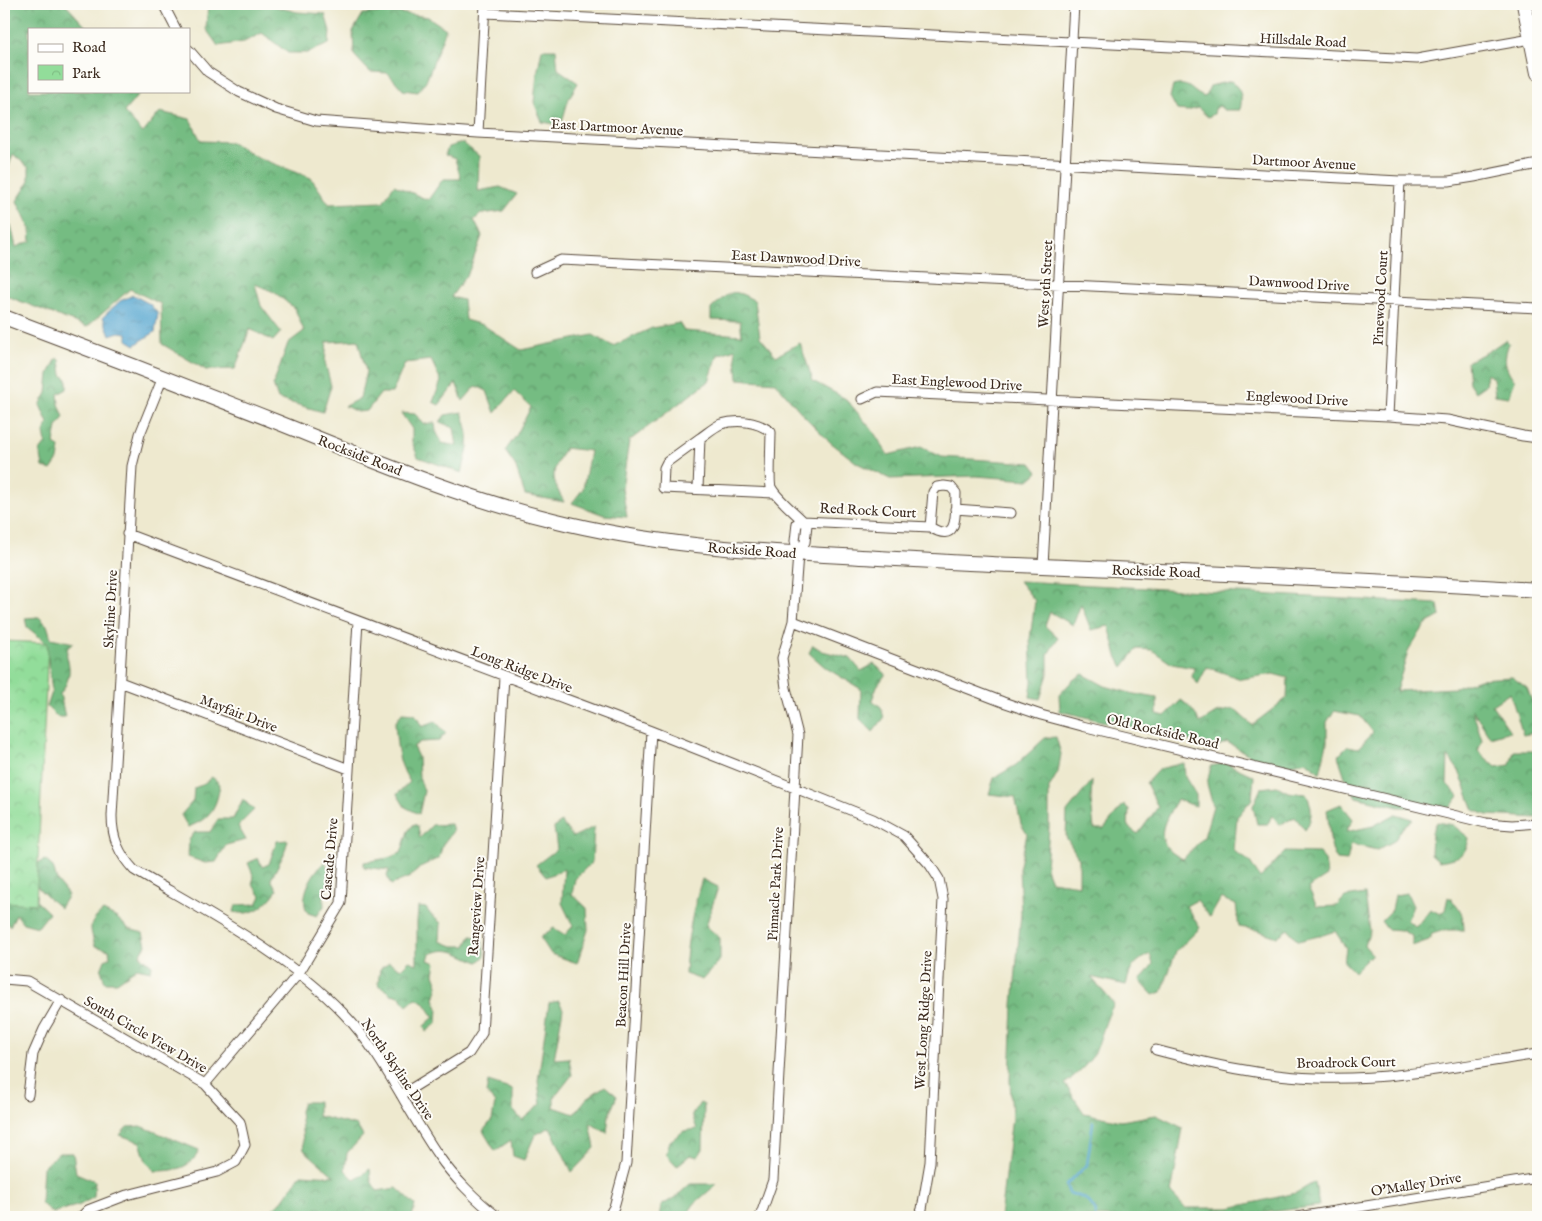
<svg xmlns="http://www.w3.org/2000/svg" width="1542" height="1221" font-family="'IM FELL English',serif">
  <defs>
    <pattern id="forest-crowns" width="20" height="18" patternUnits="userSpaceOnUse" patternTransform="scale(1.25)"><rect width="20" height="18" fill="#75bc82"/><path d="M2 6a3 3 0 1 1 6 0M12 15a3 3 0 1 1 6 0" fill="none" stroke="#61996a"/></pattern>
    <pattern id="park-crowns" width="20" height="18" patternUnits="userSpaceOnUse" patternTransform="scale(1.25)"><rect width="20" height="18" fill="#92dd9a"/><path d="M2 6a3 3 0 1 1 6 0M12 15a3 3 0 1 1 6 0" fill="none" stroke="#7fbe84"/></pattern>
    <pattern id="water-ripples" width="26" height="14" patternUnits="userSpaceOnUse" patternTransform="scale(1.25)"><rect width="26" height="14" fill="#55a6d0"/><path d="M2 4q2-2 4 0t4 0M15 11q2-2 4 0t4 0" fill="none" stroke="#4887a8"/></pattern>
  </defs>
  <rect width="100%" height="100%" fill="#fdfcf7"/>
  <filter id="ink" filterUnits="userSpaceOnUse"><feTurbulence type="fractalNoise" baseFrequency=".02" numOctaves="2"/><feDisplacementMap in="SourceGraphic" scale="10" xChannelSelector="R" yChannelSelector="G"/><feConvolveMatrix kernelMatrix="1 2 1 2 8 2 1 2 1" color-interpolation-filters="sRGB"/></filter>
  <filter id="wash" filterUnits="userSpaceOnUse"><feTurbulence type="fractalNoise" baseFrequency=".0096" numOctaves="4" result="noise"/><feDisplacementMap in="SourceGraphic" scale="20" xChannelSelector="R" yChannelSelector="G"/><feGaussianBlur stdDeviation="1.12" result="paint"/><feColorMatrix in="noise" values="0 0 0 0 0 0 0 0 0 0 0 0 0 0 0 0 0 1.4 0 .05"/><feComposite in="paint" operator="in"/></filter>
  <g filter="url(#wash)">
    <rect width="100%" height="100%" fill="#eee9cf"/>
    <path fill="url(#forest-crowns)" stroke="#587350" d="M4,4H65L88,29H29V91H137L138,95L124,112L143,133L160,112L190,119L201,141L231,142L259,158L311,178L329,204L383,202L394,185L428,200L443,179H461L455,159L445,155L448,147L463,143L479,156L478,191L500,187L517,194L504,211L481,214L474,220L482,236L469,271L451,297L463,300L465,320L483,325L521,350L593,335L613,346L652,328L679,323L684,331L742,335L740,321L711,320V309C731,291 731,287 755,301L760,337L776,356L800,343L813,381L846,399L873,431L888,455L921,447L942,457L1031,463L1038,472L1029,480L976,476L890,479L857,463L830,442L805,417L775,382L738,379L735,349L718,355L709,381L629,441L622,488L627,517L604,515L572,503L583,489L590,451L565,448C551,473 550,476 564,502L525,495L515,465L505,451L516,436L531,407L514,391L495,413L487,391L476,386L463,401L456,383L439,405L433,402L441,381L431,360L405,363L392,393H381L367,411L357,412L345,406L360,398L366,371L358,340L327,342L325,362L331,386L323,412L278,399L273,385L288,343L304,331L295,309L274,292L255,284L261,306L281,332L273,341L250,329L235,369L206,370L162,344L161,304L130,289L87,327L4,295V221L11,225L16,247L31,241L30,228L17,201L29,182V168L13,154L4,181Z
      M208,4H277V7L297,12L325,14L330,31L329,44L307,53H288L262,33L244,42L218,46L206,29Z
      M392,12L428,17L446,29L427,79L418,92L403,90L388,73L370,72L354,55L353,31L363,14Z
      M542,49H556L558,69L578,83L569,98L561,125L542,122L534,102L537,74Z
      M1231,81C1241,89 1243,97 1240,110H1224L1219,106L1215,109L1214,114L1208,117L1198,108L1187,111L1177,110L1170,97L1173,86C1191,81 1191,93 1205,97L1210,86Z
      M1505,340L1509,343C1503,360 1504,366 1515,381L1509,397L1495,395L1493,378L1487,374L1485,385L1475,392L1469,383L1467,362L1489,351Z
      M57,358L60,360L62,375L67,379V389L58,394L59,404L64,417L57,427L54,444L60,448L58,460L51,470L43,467L40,451L46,443L44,433L48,423L40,405L47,393L49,374Z
      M462,412C472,440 469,445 462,473L418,457L412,442V429L401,413L415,414L424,424L435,423L436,431L442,443L457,446L454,428L440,422L445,415Z
      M1019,581L1438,604L1440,616L1426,624L1409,649L1396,691L1455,688L1479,679L1512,677L1527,688L1534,706L1538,732L1523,735L1510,693L1492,705L1510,731L1490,737L1472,709L1482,740L1478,751L1496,767L1510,765L1514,751H1538V818L1487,815L1474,810L1459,771L1448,756L1447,784L1459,796L1450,808L1398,807L1356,797L1345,777L1338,756L1348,746L1358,748L1373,732L1360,716L1334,711L1327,722V743L1320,773L1306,761L1280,767L1259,764L1249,755L1227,742L1214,748L1176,737L1165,729L1151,733L1060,711L1059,695L1073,680L1083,674L1105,686L1134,694L1157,698V714L1165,716L1181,700C1190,706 1195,713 1200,723L1216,713L1234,709L1252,725L1287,698L1288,678L1273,674L1241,679L1207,667L1198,684L1192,677L1194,668L1172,664L1152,650L1137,649L1123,667L1117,656L1109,626L1091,630L1081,604L1073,625L1050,612L1045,626L1058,638L1048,654V674L1040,699L1030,697L1032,682L1030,639L1035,601Z
      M39,617L47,625L51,638L74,643L68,647C65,657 68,657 69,667C70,677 66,686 60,694L65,717H57L47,707L52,692L48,658L43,640L27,627L25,618Z
      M813,645L822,651L850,658L861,671L874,664L886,674L877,686L872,700L881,707L884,718L873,732L860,719L861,689L826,668L809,653Z
      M402,713L415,714L422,727L435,721L446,733L439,741L420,742L413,747L418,757L419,777L424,791L419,814L405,807L397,794L410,782C397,762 397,745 395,723Z
      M1056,737L1061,754L1058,772L1049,788V828L1046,868L1051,881L1079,885V859L1066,837L1067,812L1092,781L1091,800L1094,829H1104L1124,804L1129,810L1128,827L1138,834L1158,807L1146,783L1159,769L1184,763L1185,777L1196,795V806L1177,800C1162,824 1151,844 1183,859L1204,837L1213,806L1207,784L1211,766L1226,763L1254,776L1252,799L1237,817L1234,851L1250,862L1260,878L1285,852L1319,853L1325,860L1327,876L1308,888L1317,907L1337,906L1345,897L1365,894L1370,931L1364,945L1372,954L1354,972L1344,962L1346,948L1335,931L1323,935L1298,941L1288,929L1277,937L1257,930L1239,927L1236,905L1221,898L1210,917L1197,900L1186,906L1200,928L1176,951L1162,992L1153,995L1140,981L1153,964L1150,954C1133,963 1131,967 1126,985L1091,977L1114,1004C1105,1019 1102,1036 1095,1052C1089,1064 1075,1075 1065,1084L1084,1113L1121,1121L1156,1115L1183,1128L1171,1193L1185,1208H1230L1296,1193L1315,1182L1319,1206L1254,1214L1244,1217H1000L1012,1117L1010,1080L1013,1005L1021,913L1019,869L1027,834L1021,824L1015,797L989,794L994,778L1016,765L1045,738Z
      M212,777L220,784C217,806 211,819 188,827L181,815L193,801L194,788L202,785Z
      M1277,786L1288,792L1306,794C1313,806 1313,819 1305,830L1295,817L1280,825L1272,815L1268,824H1257L1253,806L1261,788Z
      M243,799L254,810L238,826L246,840L226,845L216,862L205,863L188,857L189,840L195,832H210L218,819H233Z
      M1341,804L1353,819L1346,832L1373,826L1396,814L1413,819L1403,827L1394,841L1377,850L1351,844L1347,861L1337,860C1328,846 1330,827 1327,810Z
      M561,822L573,837L594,827L592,862L575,879L572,894L587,908L588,930L577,963L551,954L540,937L554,928L565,935L573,926L562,903L564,869L546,877L536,865L557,849L554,828Z
      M1437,822L1453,825L1469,838C1466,857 1457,858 1439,861L1431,854L1432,832Z
      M414,824L418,826L420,838L432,825L451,824L453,831L443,844L439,858L422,866L410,877L391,885L387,876L389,870L364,867V862L388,858L401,853L408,831Z
      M288,840L284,854L271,879L277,890C267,905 253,917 234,912L236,905L257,904L261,896L252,884L254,877L248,863L258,858L262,867L269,864L277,841Z
      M45,860L53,867L57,881L68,895L60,908C47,897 31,885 29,867Z
      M325,862L331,874L324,896V906L317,916L308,913C298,898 312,872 325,862Z
      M702,879L718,887L706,926L720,938V960L702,980L685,974C686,944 693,907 702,879Z
      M13,893L30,895L49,913L38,927L23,923L16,914L10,926L4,919V906Z
      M1407,893L1413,906L1407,920L1416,927L1430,909L1440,914L1445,910L1448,897C1460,905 1464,916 1464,930H1445L1432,934L1429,940L1412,946V936L1401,930L1387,929L1381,921L1392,910L1395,895Z
      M418,907L426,908L431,915L441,923L440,941L453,946H466L471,936L482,938L485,956L479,962C458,955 452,945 430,954L428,960L436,963L434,974L438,985L434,999L438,1008L437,1023L426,1032L424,1026L434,1017L424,1002L416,998L407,1006L400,996L391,994L378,984L380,969L389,962L401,969L409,961L417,964V922Z
      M103,911L117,918L129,929L143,933L146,945L140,955L152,965L151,971L137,968L117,982H105L101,970L105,960L110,957L109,950L95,946C90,927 87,925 103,911Z
      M559,1001L563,1009L554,1059L569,1058L572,1075L554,1098V1107L574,1114L587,1098L605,1086L617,1096L609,1115L607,1133L590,1123L595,1148L572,1172L550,1127L535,1135L524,1160L513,1156L511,1140L495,1151L483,1131L492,1120L495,1103L486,1093L488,1082L513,1090V1110L522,1120L541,1104L538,1081L549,1003Z
      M303,1102H318V1116L357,1126L363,1136L347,1153L345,1170L355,1180L370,1169L371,1181L377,1191L397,1188L415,1205L412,1217H263L282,1201L301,1174L334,1176L304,1150L300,1111Z
      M700,1103L704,1105L703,1149L698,1157L690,1155L677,1166L666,1154L670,1141L684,1131L697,1129L692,1115Z
      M141,1126L199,1150C191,1169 174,1171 155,1171L146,1161L140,1142L120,1135L127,1127Z
      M59,1153H73L76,1173L95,1181L94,1197L80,1205L52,1213L41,1203L43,1167Z
      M690,1184H717L695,1203L685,1217H659L661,1206L677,1196Z"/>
    <path fill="url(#park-crowns)" stroke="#66845c" d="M4,641L48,643L36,904L4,902Z"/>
    <path fill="url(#water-ripples)" stroke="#486877" d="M133,295L150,304L158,314L155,332L135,345L127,340V333L119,332L110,335L103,317L120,301Z"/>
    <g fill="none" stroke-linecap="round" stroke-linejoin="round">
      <path stroke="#55a6d0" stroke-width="2.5" d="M1093,1122L1087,1165L1066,1185L1069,1193C1085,1198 1088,1198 1096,1212L1095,1217"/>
    </g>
  </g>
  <g filter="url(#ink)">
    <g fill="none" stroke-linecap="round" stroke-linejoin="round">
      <g stroke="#564739" stroke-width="11">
        <path id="street" d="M163,4L176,29
          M485,13L1417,59L1531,39
          M189,50L208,72L239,92L276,109L316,121L478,133L1400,181H1449L1474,177L1538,164
          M478,133L485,4
          M535,272L561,260L1538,308
          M163,377L140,434L132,466L112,816C112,838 119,854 134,870C205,912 286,953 343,1013C383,1054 406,1109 438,1155C453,1177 477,1201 498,1217
          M862,399L877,392L1388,416L1447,420L1523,436L1538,438
          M1388,416L1400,181
          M700,438L667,462L664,468L663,488L775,493
          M944,486L951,487L956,493C955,511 960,546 930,527L933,492L937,487Z
          M698,489L700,438C706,434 714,427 721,424C737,419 757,421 771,432C771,442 769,482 771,487C776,498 798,515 807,525L805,542L798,554
          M955,509L1011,513
          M803,521L930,527
          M127,534L651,731L873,819L904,836L930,865L939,879L943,899L930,1162L922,1209L919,1217
          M1043,566L1074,4
          M793,621L1003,702L1041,715L1082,726L1486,823L1512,825L1538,823
          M120,682L349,769
          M4,979L27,981L205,1084L240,1122L245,1145L236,1162L217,1172L127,1195L88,1210L81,1217
          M1156,1050C1209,1064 1262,1076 1316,1078C1391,1081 1465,1065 1538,1054
          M205,1084L299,973L341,903L358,621
          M28,1095L33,1054L44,1029L61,1000
          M401,1095L469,1053L482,1033L504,677
          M608,1217L614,1207L626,1163L651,731
          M760,1217L773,1180L798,735L786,688L782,658L793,621L798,554L795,541L797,523L803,521
          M1298,1217L1538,1178"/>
      </g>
      <g stroke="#564739" stroke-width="16">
        <path id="primary" d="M1524,4L1538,73
          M4,317C95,351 186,386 277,422C367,458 458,497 553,520C648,544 745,551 843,556C901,559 959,563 1017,565C1191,572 1364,580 1538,590"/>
      </g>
      <use href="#street" stroke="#fff" stroke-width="9"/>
      <use href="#primary" stroke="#fff" stroke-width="14"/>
    </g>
  </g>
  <g text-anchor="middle" stroke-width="4" stroke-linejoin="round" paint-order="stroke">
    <g font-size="14" fill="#3b2a1e" stroke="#fdfcf7">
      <text transform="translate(1303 40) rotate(3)" y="5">Hillsdale Road</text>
      <text transform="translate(617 127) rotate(3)" y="5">East Dartmoor Avenue</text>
      <text transform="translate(1304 162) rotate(3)" y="5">Dartmoor Avenue</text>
      <text transform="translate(796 258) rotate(3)" y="5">East Dawnwood Drive</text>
      <text transform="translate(1299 283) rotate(3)" y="5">Dawnwood Drive</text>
      <text transform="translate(1045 284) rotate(-87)" y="5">West 9th Street</text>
      <text transform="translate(1380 298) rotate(-87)" y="5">Pinewood Court</text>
      <text transform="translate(957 382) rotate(3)" y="5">East Englewood Drive</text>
      <text transform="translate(1297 398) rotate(3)" y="5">Englewood Drive</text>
      <text transform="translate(360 455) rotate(21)" y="5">Rockside Road</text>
      <text transform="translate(868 510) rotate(3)" y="5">Red Rock Court</text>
      <text transform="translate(752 550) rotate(4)" y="5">Rockside Road</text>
      <text transform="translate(1156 571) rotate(2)" y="5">Rockside Road</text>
      <text transform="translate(110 609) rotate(-87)" y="5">Skyline Drive</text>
      <text transform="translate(522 669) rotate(21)" y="5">Long Ridge Drive</text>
      <text transform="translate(239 713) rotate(21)" y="5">Mayfair Drive</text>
      <text transform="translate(1163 731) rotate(13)" y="5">Old Rockside Road</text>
      <text transform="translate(329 859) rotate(-85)" y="5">Cascade Drive</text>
      <text transform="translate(775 884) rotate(-87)" y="5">Pinnacle Park Drive</text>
      <text transform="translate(476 906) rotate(-86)" y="5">Rangeview Drive</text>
      <text transform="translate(623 975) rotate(-87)" y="5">Beacon Hill Drive</text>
      <text transform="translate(923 1020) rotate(-87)" y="5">West Long Ridge Drive</text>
      <text transform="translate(146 1034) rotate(30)" y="5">South Circle View Drive</text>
      <text transform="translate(1346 1062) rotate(-1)" y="5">Broadrock Court</text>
      <text transform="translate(398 1069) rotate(56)" y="5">North Skyline Drive</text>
      <text transform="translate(1416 1184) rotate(-9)" y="5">O'Malley Drive</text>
    </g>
  </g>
  <rect width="1542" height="1221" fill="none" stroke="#fdfcf7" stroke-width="20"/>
  <rect x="28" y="28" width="162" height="65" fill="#fdfcf7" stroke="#afa8a0"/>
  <rect x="38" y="44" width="25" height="8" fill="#ffffff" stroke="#afa8a0"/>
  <text x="72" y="52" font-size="15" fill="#3b2a1e">Road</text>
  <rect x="38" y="65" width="25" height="15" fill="url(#park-crowns)" stroke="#afa8a0"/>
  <text x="72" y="78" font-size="15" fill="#3b2a1e">Park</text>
</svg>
